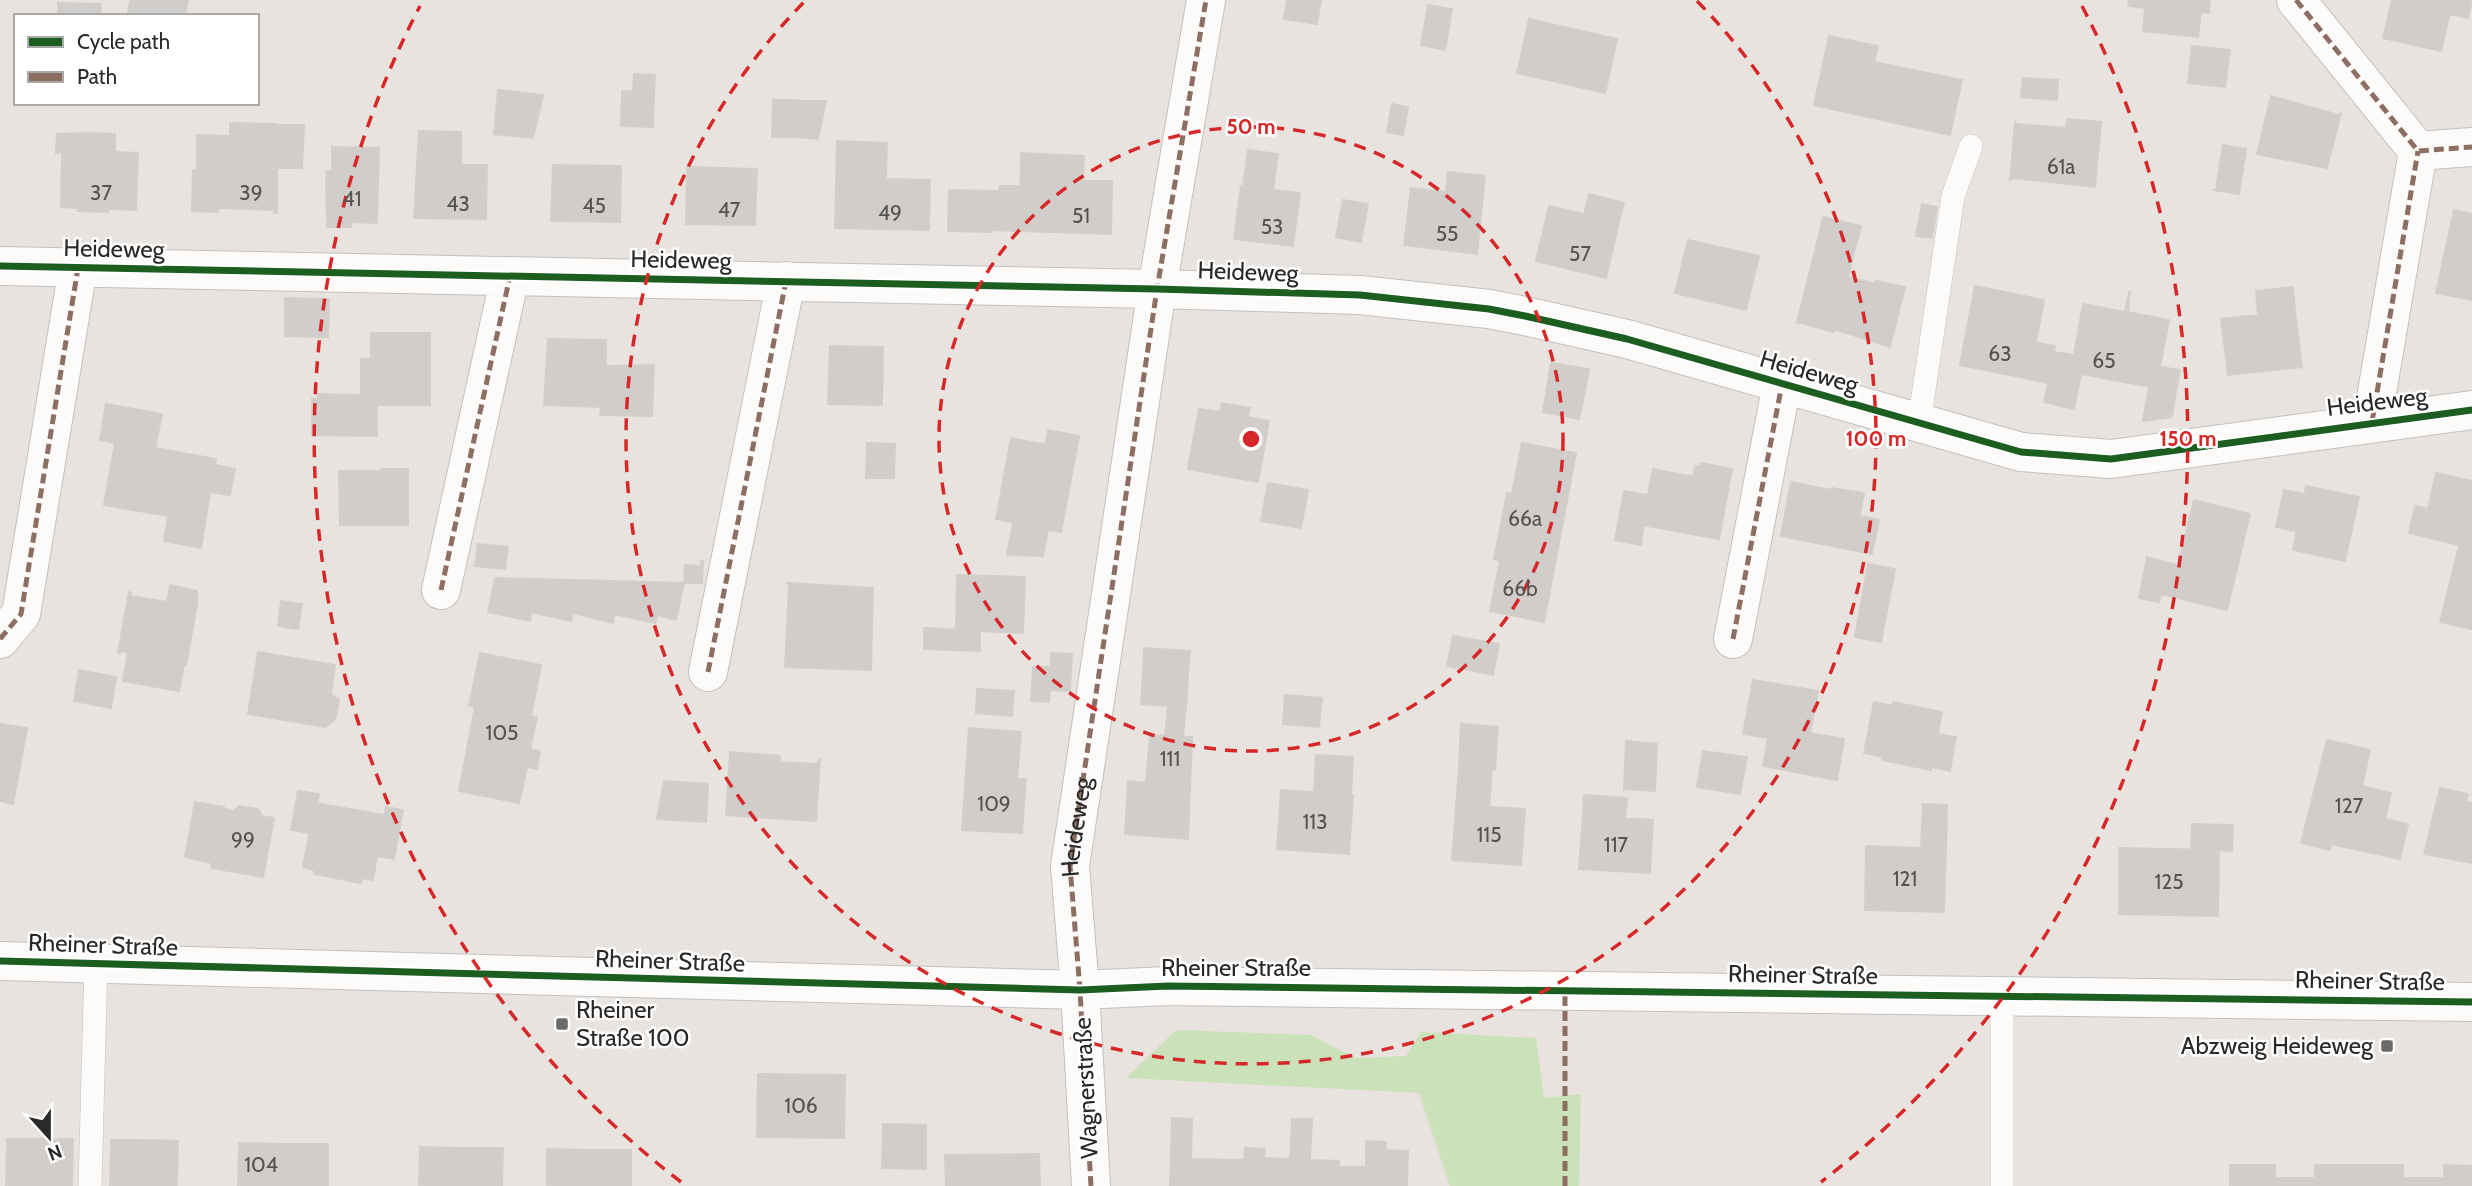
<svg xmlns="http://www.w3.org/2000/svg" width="2472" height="1186" font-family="Cabin,sans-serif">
  <rect width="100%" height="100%" fill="#e8e3de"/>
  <path fill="#cbe1b9" d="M1176,1030L1311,1035L1355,1058L1406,1056L1421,1032L1536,1038L1544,1098L1581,1094L1579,1186H1450L1419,1093L1126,1078Z"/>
  <path fill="#d0cdca" stroke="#d2cfcb" stroke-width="2" d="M130,0H188L185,16H141L128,13Z
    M1287,0H1321L1317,24L1284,19Z
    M2129,0H2210L2209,13L2201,12L2198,37L2143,31L2145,8L2128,6Z
    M2392,0H2453L2441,51L2383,38Z
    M2453,0H2472L2468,18L2450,14Z
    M58,3L101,4L100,16H58Z
    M1428,5L1452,9L1445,50L1421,45Z
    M1529,19L1617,39L1605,93L1517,73Z
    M1829,36L1878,46L1874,62L1962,80L1950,135L1814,105Z
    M2192,46L2230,50L2225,87L2188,83Z
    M634,74L655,75L654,92L633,91Z
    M2023,78L2058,80L2057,100L2021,97Z
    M498,90L543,95L533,138L494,134Z
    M622,91L654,92L653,127L621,126Z
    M2271,96L2339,115L2341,113L2327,168L2257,154Z
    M773,100H798V137H772Z
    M798,100L826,101L818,139L798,137Z
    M1392,104L1408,107L1403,135L1387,132Z
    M2067,119L2101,122L2095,187L2013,178L2010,180L2015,122L2017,124L2066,128Z
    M230,123L277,124V213H274V210L218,208V212L192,211L193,170H197V135L230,136Z
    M276,125H304L302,168H278L279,136L276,137Z
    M419,131L461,132V165H487L486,219L414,218Z
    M89,133L115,134V152L138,153L136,210L108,209V212L78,211V208L61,207L62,152L56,153L57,134Z
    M837,141L887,143L886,179L930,180L929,230L835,228Z
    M2223,145L2246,149L2239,194L2214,190L2216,189Z
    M332,147L379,148L377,223L351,222V227H327L326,180L327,171H332Z
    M1248,150L1278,154L1273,190L1243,186Z
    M1021,153L1084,156L1083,181H1112L1111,234L1020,231Z
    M553,165L621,166L620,222L551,221Z
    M687,167L757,169L755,225L686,224Z
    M1448,172L1485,176L1477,254L1404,245L1411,188L1446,192Z
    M1000,186H1020V231L991,230Z
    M1241,186L1300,193L1293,246L1234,239Z
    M949,190L999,191L991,232L948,231Z
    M1589,194L1624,203L1619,222L1584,214Z
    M1343,200L1368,204L1361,242L1336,237Z
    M1922,204L1937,207L1932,238L1916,236Z
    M1549,206L1619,222L1606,278L1536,261Z
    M2454,210L2472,214V300L2436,293Z
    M1823,217L1861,226L1854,252L1817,243Z
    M1688,240L1759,256L1746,310L1675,293Z
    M1817,243L1854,252L1848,277L1811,267Z
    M1811,267L1875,284L1876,281L1905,287L1890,347L1834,329V332L1797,322Z
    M1975,286L2044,300L2036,342L2028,341L2021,375L2029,376V379L1960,365Z
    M2293,287L2295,311L2258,315L2256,291Z
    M2129,292H2130L2113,380L2071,372L2083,304L2125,312Z
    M2130,292L2128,312L2169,320L2156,388L2113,380Z
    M285,298L329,299L328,337L285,336Z
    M2295,311L2302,367L2228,375L2221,319Z
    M371,333H430V405H361V359H371Z
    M548,339L606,340V366L654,365L652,416L600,415L601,407L544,405Z
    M2028,341L2055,346L2048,383L2029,379V376L2021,375Z
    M830,346L883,347L882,405L828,404Z
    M2054,352L2074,355L2070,376L2050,372Z
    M1551,363L1589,369L1582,406L1545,400Z
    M2161,367L2180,370L2175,397L2155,392Z
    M2050,372L2070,376L2071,372L2081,374L2074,409L2044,402Z
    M2149,387L2156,388L2155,392L2175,397L2172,417L2143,421Z
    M318,394L361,395V405H377V436L312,435V399H318Z
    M1545,400L1582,406L1579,419L1543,412Z
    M1222,403L1250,408L1248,417L1269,421L1258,482L1188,469L1199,409L1220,412Z
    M106,404L162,414L155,448L216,459L215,465L235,469L230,495L210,492L201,548L164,541L168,516L104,505L115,443L100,440Z
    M1048,430L1079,436L1061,532L996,519L1011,438L1045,445Z
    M867,443L895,444L894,478H866Z
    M1522,443L1576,453L1544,622L1490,611L1500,561L1494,559L1507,493L1512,494Z
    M1701,463L1732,469L1719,539L1642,525L1653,469L1693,477L1695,466L1700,467Z
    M381,469H408V525H340L339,471H381Z
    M2436,473L2472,481V548L2409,533L2415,506L2428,509Z
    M1791,482L1831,490L1832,488L1864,493L1853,550L1781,536Z
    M1268,483L1308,490L1301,528L1261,521Z
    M2306,486L2359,497L2345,561L2293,550L2299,519L2302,520L2309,488H2306Z
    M2306,488H2309L2302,520L2299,519L2296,531L2276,527L2284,490L2304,494Z
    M1624,491L1648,495L1641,545L1615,540Z
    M2194,500L2250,514L2227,610L2161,594L2168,563L2178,565Z
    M1860,516L1879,520L1872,554L1853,550Z
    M1013,523L1048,529L1043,556L1007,555Z
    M478,544L508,547L505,569L475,566Z
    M2459,546L2472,548V629L2440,622Z
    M2147,557L2168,563L2159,602L2139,598Z
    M701,561H703L702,583H684L685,565L701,566Z
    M1868,564L1895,569L1881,642L1855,637Z
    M957,575L1025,577L1023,633L956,630Z
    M495,578L684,583L676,620L657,615L655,623L614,614L613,623L573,613L571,621L531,612L530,621L488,612Z
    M787,583L873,588L871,670L785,667L789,585Z
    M170,585L197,591V605L186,665H184L179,691L123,681L128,652L121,651L120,654L118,653L129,592L131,593V596L167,602Z
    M281,601L302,604L298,629L278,626Z
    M924,628L980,631V651L924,649Z
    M1453,636L1499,644L1493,675L1484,673L1488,649L1475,646L1470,670L1447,666Z
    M1475,646L1488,649L1484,673L1470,670Z
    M1144,648L1190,651L1188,675L1143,672Z
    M258,652L335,665L331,694L339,700L335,720L325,727L248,714Z
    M480,653L541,665L531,716L537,717L530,749L540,751L537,769L527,767L519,803L459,791L475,707L469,706Z
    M1051,653L1072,654L1070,691L1050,690Z
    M1033,667H1051L1049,702L1031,701Z
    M79,670L116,677L111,708L74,701Z
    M1143,672L1188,675L1186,707L1141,704Z
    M1753,680L1818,691L1810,733L1844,739L1837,780L1763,766L1768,738L1743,734Z
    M977,689L1014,691L1012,716L976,713Z
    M1285,695L1322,698L1319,727L1283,724Z
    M1874,702L1892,706L1893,702L1942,712L1938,734L1956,737L1950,771L1931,767V770L1882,760L1883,757L1864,753Z
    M1168,705L1186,707L1183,737H1192L1188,839L1125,834L1128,781L1146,783L1150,735L1165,736Z
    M0,724L27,728L13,804L0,801Z
    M1461,724L1498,727L1495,770L1459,767Z
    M969,728L1021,732L1017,779H1026L1022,833L962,830Z
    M2327,740L2370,750L2362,786L2391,793L2377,854L2331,844L2330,850L2301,843Z
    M1626,741L1657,744L1655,791L1624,789Z
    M1703,751L1747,757L1740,794L1697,787Z
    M730,752L780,756V762L817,764L820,758L816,821L726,815Z
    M1316,755L1353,757L1351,794L1314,792Z
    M1459,767L1492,769L1489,807L1525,809L1521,865L1452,860Z
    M664,781L708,784L706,822L657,819Z
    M2440,788L2468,794L2466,802L2472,803V863L2424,854Z
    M1281,790L1353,795L1349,854L1277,849Z
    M298,791L319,794L317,803H315L310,833L291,830Z
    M1584,795L1627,798L1625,819L1583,815Z
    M195,802L224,807L212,863L185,857Z
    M315,803L384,815L373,880L362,878L361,883L314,874V870L303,867Z
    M1923,804L1947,805L1946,849L1921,848Z
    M240,806L258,809L262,816L274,818L263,877L211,868L222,808L233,811Z
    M386,807L403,810L394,859L377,856Z
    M1583,815L1653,820L1650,873L1579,869Z
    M2385,819L2408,824L2400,859L2377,854Z
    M2192,824L2233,825L2232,851L2191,849Z
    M1866,846L1946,849L1944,912L1865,910Z
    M2119,848L2219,850L2218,916L2119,914Z
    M758,1074L845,1075L844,1138L757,1137Z
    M1172,1118L1192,1119L1191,1159L1244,1160L1245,1148L1265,1149L1264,1158L1290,1159L1292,1119H1312L1310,1160L1339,1161V1167H1366V1141L1386,1142L1384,1186H1170Z
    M883,1124L926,1125V1169L882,1168Z
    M7,1139H41L40,1186H6Z
    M41,1139H73L72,1186H40Z
    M111,1140H144V1186H110Z
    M144,1140L178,1141L177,1186H144Z
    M239,1143L284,1144L283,1186H238Z
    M284,1144H328V1186H283Z
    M420,1147L461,1148L460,1186H419Z
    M461,1148H503L502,1186H460Z
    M547,1149L589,1150L588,1186H547Z
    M589,1150H631V1186H588Z
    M1385,1150L1408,1151L1407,1186H1384Z
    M1039,1154L1040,1186H946L945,1155Z
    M2230,1165H2275V1178H2315V1165H2403V1178H2444V1165L2472,1166V1186H2230Z"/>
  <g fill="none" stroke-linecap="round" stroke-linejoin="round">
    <g stroke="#c2c0c0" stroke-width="24">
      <path id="service" d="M1919,423L1953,196L1971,146
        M2002,997V1186
        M90,1186L96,964"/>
    </g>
    <g stroke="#c2c0c0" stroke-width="40">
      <path id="minor" d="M2296,0L2418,151L2472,147
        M0,266L1157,289L1360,295L1489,309L1525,316L1627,339L2021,452L2111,459L2472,410
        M2372,422L2418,151
        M441,590L510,276
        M0,639L21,614L78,268
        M1733,639L1782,384
        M708,672L786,281
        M1091,1186L1080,990L1070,866L1157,289L1206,0"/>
    </g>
    <g stroke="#c2c0c0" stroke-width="40">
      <path id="secondary" d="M0,961L1080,990L1168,986L2472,1002"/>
    </g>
    <use href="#service" stroke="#fcfbfa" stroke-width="23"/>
    <use href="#minor" stroke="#fcfbfa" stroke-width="38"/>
    <use href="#secondary" stroke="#fcfbfa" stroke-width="38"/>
    <g stroke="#8d6e63" stroke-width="5" stroke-dasharray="10 5" stroke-linecap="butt">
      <path d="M2296,0L2418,151L2472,147"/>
      <path d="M2372,422L2418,151"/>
      <path d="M441,590L510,276"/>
      <path d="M0,639L21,614L78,268"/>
      <path d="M1733,639L1782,384"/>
      <path d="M708,672L786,281"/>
      <path id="s1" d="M1091,1186L1080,990L1070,866L1157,289L1206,0"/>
      <path d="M1565,1186V991"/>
    </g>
    <g stroke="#fff" stroke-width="11">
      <path id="cycleway" d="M0,266L1157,289L1360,295L1489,309L1525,316L1627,339L2021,452L2111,459L2472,410
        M0,961L1080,990L1168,986L2472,1002"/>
    </g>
    <use href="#cycleway" stroke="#1b5e20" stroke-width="7"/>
  </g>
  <g fill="none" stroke="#d62828" stroke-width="3.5" stroke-dasharray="12 9">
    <circle cx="1251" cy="439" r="312"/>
    <path d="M1697 1A625 625 0 1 1 805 1"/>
    <path d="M681 1182A937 937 0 0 1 420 6M2082 6A937 937 0 0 1 1821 1182"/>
  </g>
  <g fill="#6c6a68" stroke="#fff" stroke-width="2.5">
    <rect x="555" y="1017" width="14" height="14" rx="3.5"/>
    <rect x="2380" y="1039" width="14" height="14" rx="3.5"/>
  </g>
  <g text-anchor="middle" stroke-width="5" stroke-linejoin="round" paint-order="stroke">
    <g font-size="21" fill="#545352">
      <text x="2061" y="174">61a</text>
      <text x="101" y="200">37</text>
      <text x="251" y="200">39</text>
      <text x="352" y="206">41</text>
      <text x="458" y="211">43</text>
      <text x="594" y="213">45</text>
      <text x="729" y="217">47</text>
      <text x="890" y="220">49</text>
      <text x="1081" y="223">51</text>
      <text x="1272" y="234">53</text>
      <text x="1447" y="241">55</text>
      <text x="1580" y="261">57</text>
      <text x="2000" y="361">63</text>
      <text x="2104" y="368">65</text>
      <text x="1525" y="526">66a</text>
      <text x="1520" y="596">66b</text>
      <text x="502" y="740">105</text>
      <text x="1170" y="766">111</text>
      <text x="994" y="811">109</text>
      <text x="2349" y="813">127</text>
      <text x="1315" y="829">113</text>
      <text x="1489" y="842">115</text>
      <text x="243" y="847">99</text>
      <text x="1616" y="852">117</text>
      <text x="1905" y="886">121</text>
      <text x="2169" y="889">125</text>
      <text x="801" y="1113">106</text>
      <text x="261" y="1172">104</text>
    </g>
    <g font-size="24" fill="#292929" stroke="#fff">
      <text transform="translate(114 249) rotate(1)" y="8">Heideweg</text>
      <text transform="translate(681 260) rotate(1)" y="8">Heideweg</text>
      <text transform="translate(1248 272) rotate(2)" y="8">Heideweg</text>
      <text transform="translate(1809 372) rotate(16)" y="8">Heideweg</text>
      <text transform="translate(2377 402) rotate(-7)" y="8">Heideweg</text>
      <text dy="8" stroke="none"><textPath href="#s1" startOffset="360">Heideweg</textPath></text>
      <text transform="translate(103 945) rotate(2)" y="8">Rheiner Straße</text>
      <text transform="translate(670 961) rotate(2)" y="8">Rheiner Straße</text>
      <text x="1236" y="976">Rheiner Straße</text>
      <text transform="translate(1803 975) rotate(1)" y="8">Rheiner Straße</text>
      <text transform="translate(2370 981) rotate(1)" y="8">Rheiner Straße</text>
      <text transform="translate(1086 1088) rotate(-93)" y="8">Wagnerstraße</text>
    </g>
    <g font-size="24" fill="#292929" stroke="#fff" text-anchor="start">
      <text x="576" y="1018">Rheiner<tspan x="576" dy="28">Straße 100</tspan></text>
      <text x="2373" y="1054" text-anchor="end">Abzweig Heideweg</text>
    </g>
  </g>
  <circle cx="1251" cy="439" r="10" fill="#d62828" stroke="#fff" stroke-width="3.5"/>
  <g font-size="21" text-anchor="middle" font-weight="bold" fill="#d62828" stroke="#fff" stroke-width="5" stroke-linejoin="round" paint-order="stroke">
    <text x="1251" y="134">50 m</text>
    <text x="1876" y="446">100 m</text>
    <text x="2188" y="446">150 m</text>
  </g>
  <rect x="14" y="14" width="245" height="91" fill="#ffffff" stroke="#a9a9a9" stroke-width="2"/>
  <rect x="28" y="37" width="35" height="10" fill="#1b5e20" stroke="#a9a9a9" stroke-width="2"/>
  <text x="77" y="49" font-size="21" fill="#292929">Cycle path</text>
  <rect x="28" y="72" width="35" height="10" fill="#8d6e63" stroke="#a9a9a9" stroke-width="2"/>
  <text x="77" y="84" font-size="21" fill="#292929">Path</text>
  <g transform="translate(49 1137) rotate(159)" stroke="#ffffff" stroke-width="5" paint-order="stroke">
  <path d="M0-5L12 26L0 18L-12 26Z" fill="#292929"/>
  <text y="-10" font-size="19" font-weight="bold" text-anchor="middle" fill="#292929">N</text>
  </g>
</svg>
